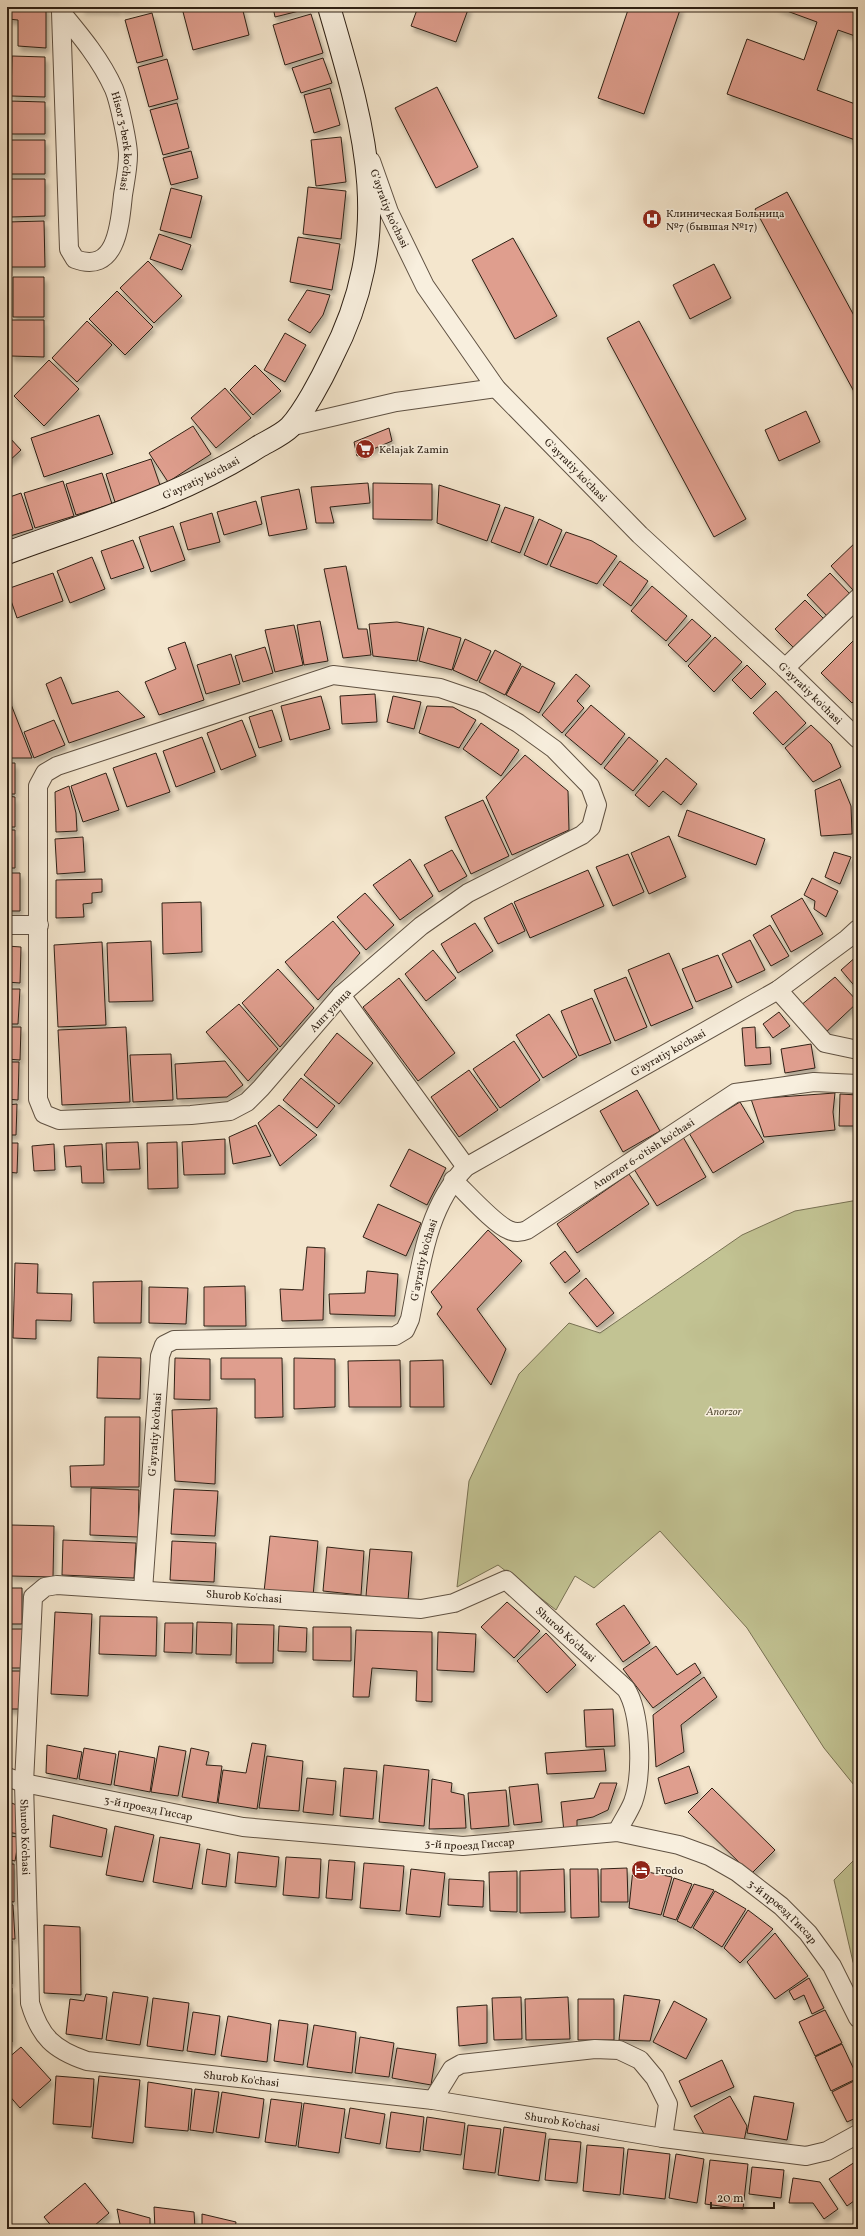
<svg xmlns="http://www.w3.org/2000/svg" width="865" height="2236" font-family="Vollkorn,serif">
  <defs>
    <filter id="shadow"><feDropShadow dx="2.5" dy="4.5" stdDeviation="2" flood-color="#0004"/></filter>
  </defs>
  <rect width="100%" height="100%" fill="#f4e6cd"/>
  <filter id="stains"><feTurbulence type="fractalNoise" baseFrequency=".005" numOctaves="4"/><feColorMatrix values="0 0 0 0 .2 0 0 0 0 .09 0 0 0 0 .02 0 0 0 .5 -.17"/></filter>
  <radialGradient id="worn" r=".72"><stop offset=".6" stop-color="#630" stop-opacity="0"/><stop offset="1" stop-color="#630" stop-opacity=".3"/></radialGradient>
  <path fill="#c2c393" stroke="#787254" d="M858,1200V1790L824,1748L747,1628L660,1531L594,1588L575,1576L556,1610L498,1565L457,1587L469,1481L519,1374L569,1323L600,1333L742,1235L795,1211Z
    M858,1856V1973L853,1962L834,1880Z"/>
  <path fill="#df9e8e" stroke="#2f2115" filter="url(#shadow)" d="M8,7H46V48L18,46V20L8,19Z
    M82,7H119V10L82,9Z
    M121,7H150L122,10Z
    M242,7L249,35L193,50L182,8Z
    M273,7H311V8L275,17Z
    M418,7H469L456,42L411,26Z
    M629,7H681L644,114L598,98Z
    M776,7H858V37L838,30L817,90L858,105V141L727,94L747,39L804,60L817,22Z
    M152,13L163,56L137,63L125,20Z
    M311,14L323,53L285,65L273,25Z
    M12,56L45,57V97L11,96Z
    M323,58L332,83L301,93L292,68Z
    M167,59L178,99L149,107L138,67Z
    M437,87L478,167L436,188L395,108Z
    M330,88L340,125L314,133L304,95Z
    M10,101L45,102V134H10Z
    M177,103L189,148L163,155L150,110Z
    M341,137L346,182L316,186L311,140Z
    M7,140H45V174H7Z
    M191,151L198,178L171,185L163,158Z
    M9,179H45V216L11,217Z
    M308,187L346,191L341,239L303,234Z
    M171,188L202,196L191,238L160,230Z
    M787,192L858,323V399L755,209Z
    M44,221L45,267H8L7,222Z
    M159,234L191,245L182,270L150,259Z
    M298,237L340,244L332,290L290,282Z
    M513,238L557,316L515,339L472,260Z
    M148,261L182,296L154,323L120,288Z
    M714,264L731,298L690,319L673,285Z
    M13,277H44V317H13Z
    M307,290L330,295L323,315L310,333L288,320Z
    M117,291L153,327L125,355L89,319Z
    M11,320H44V357L11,356Z
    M87,321L112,345L77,382L52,358Z
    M639,321L746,519L714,537L607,338Z
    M285,333L306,345L285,382L264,370Z
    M49,360L79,389L44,426L14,396Z
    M255,365L281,391L253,415L230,390Z
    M225,388L251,418L216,448L191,418Z
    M806,411L820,442L779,461L765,430Z
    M99,415L113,454L44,477L31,438Z
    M193,426L211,454L168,482L149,453Z
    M389,428L392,441L357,456L354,442Z
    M9,437L21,450L7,463V439Z
    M151,459L161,488L115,502L106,474Z
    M102,473L112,504L76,515L66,484Z
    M63,481L74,516L35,528L24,493Z
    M368,483L370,503L330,507L334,523H316L311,487Z
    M373,483L432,484V520L373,519Z
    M439,485L500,505L487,541L437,523Z
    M299,489L307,529L269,536L261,497Z
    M21,493L33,529L7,537V498Z
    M256,501L262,524L224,535L217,512Z
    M505,507L534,517L520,553L491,542Z
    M212,513L220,542L188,550L180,523Z
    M539,519L562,530L547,565L524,555Z
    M173,526L185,560L151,572L139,537Z
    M566,532L592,541L617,556L597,584L550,566Z
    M133,540L144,568L111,579L101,551Z
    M858,540V586L853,590L831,566Z
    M92,557L105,589L70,603L57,571Z
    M620,561L648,581L631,606L603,585Z
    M346,566L358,629H367L371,655L343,658L324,569Z
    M53,573L63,601L17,618L7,589Z
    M830,573L851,595L828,617L807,595Z
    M652,586L687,616L666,641L631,611Z
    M805,600L825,620L795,649L775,629Z
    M692,619L711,636L686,662L668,645Z
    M320,621L328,661L304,665L297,625Z
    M397,622L424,627L417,661L373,656L369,624Z
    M294,625L303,665L275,672L265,630Z
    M428,628L461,638L452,670L419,661Z
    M715,637L742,662L714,692L688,666Z
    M465,639L491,651L477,681L453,670Z
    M854,640L858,644V697L852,703L821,673Z
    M185,642L204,700L159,715L145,682L176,669L168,648Z
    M265,647L273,673L243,682L235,656Z
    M495,650L521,664L505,695L479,682Z
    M231,654L240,684L206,694L197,665Z
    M747,665L766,684L751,699L732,680Z
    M522,666L555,683L539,713L506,695Z
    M576,674L590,686L577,701L584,708L562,733L542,715Z
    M61,677L72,704L118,691L145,717L69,743L46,684Z
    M776,691L806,723L783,745L753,713Z
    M7,694L32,758H7Z
    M375,694L377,722L342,724L340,696Z
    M321,696L330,729L290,740L281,706Z
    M393,696L421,702L414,729L387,722Z
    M591,705L625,734L601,765L565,735Z
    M427,706L453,707L476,720L459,748L419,733Z
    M272,710L282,741L259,748L249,717Z
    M54,720L65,745L34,758L24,732Z
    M242,720L256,756L221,770L207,733Z
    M481,723L519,750L501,776L463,749Z
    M811,725L831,744L841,767L813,782L785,748Z
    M202,737L215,772L176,787L163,751Z
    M629,737L658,761L633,791L604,768Z
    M156,753L170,792L127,807L113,768Z
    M525,755L568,791L569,830L512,855L486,797Z
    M666,758L697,784L681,805L663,791L649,807L635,795Z
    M7,763H15V794H7Z
    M106,773L119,810L83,822L71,786Z
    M840,779L851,806L852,834L821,836L815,790Z
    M69,786L76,813L77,831L56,832L55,792Z
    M7,796L15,797V827H7Z
    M483,800L509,856L471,874L445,817Z
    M687,810L765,839L756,865L678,836Z
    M7,830H15V868H7Z
    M669,836L686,877L649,894L631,853Z
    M83,837L85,872L57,874L55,839Z
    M452,850L467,876L439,892L424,865Z
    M834,852L851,857L840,884L825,877Z
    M628,854L644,892L613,906L596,867Z
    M410,859L433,896L400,920L373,885Z
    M588,870L604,906L530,938L514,902Z
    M7,873H20V911H7Z
    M812,878L838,891L826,917L814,909L815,901L804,895Z
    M102,879V892L92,893V903L83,904L84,917L56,918V880Z
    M365,893L394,925L366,950L337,917Z
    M802,898L823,934L791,952L771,916Z
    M201,902L202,952L163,954L162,903Z
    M512,903L525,931L498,944L484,918Z
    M333,921L360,953L318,1000L285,962Z
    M475,923L493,951L458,973L441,944Z
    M770,925L789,956L771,966L753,935Z
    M750,940L765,970L737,983L722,954Z
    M151,941L153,1001L109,1002L107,943Z
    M102,942L106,1025L58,1027L54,945Z
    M7,946L21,947L20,983L7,982Z
    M433,950L456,978L426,1001L405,974Z
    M669,953L693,1008L651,1026L628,970Z
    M718,955L732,987L696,1002L682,969Z
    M858,955V990L841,970Z
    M278,969L314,1008L280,1047L242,1003Z
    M626,977L647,1027L615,1041L594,990Z
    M835,977L858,1002L824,1034L800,1006Z
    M399,978L455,1053L418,1081L363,1007Z
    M7,989H20L18,1024H7Z
    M592,998L611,1043L579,1056L561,1011Z
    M239,1004L278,1049L248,1081L206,1032Z
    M779,1012L790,1026L773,1038L763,1024Z
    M549,1014L577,1057L543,1078L516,1035Z
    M7,1027H21L20,1060L7,1059Z
    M126,1027L130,1102L62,1105L58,1030Z
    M755,1027L756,1048L770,1047L771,1064L745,1066L742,1028Z
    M337,1033L373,1063L339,1104L304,1075Z
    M514,1041L540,1080L500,1108L473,1069Z
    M811,1044L815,1068L785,1073L781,1049Z
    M171,1054L173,1100L133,1102L130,1055Z
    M225,1061L243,1085L227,1097L177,1099L175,1064Z
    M7,1062H19L18,1100L7,1099Z
    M469,1070L498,1110L459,1137L431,1097Z
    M301,1078L335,1106L317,1128L283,1100Z
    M637,1090L660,1131L623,1152L600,1111Z
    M835,1093L833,1112L835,1130L764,1137L751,1099Z
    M840,1094L858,1095V1126H839Z
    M740,1102L764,1142L713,1173L689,1133Z
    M17,1104L16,1135H7V1105Z
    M279,1105L317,1135L280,1166L258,1123Z
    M256,1125L271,1156L233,1164L229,1137Z
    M683,1137L706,1177L657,1206L634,1169Z
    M225,1139V1174L184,1175L182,1142Z
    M138,1142L140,1169L107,1170L106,1143Z
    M177,1142L178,1188L148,1189L147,1143Z
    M7,1143H18L17,1173L7,1172Z
    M54,1144L55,1170L34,1171L32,1146Z
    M102,1144L104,1183H82L81,1166L66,1167L64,1146Z
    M409,1149L446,1168L427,1205L390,1186Z
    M629,1174L649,1204L577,1253L557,1224Z
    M378,1204L421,1223L406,1256L363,1237Z
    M488,1230L522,1261L477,1309L506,1349L491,1385L437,1314L442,1307L431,1292Z
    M307,1247L325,1248L323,1320L282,1321L280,1289L303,1290Z
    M565,1251L580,1271L565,1283L550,1263Z
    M15,1263L38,1264L37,1293L72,1294L71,1321L36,1320V1339L13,1338Z
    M367,1271L398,1274L395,1316L330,1314L329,1294L365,1293Z
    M586,1278L614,1313L597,1327L569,1293Z
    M142,1281L141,1323H94L93,1282Z
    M245,1286L246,1326H204V1287Z
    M149,1287L188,1288L186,1324L149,1323Z
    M98,1357L141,1358L140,1399L97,1398Z
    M175,1358L210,1359V1400L174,1399Z
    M221,1358H282L283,1417L255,1418V1379H221Z
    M294,1358L335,1359V1407L294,1409Z
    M400,1360L401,1407H349L348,1361Z
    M443,1360L444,1407H410V1361Z
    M217,1408L215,1484L175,1481L172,1410Z
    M105,1417H140L139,1487H71L70,1466L104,1465Z
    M91,1488L139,1490L138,1537L90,1535Z
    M174,1489L218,1491L215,1536L171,1534Z
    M11,1525L54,1526L53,1577L10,1576Z
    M270,1536L318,1541L313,1596L264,1592Z
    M63,1540L136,1543L134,1578L62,1575Z
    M172,1541L216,1543L214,1582L170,1580Z
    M327,1547L364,1551L361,1595L323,1591Z
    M370,1549L412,1552L408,1600L366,1596Z
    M7,1588H22V1624H7Z
    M507,1602L540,1631L514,1658L481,1627Z
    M624,1605L650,1643L623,1662L596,1624Z
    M55,1612L92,1614L88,1696L51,1694Z
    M100,1616L157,1617L156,1656L99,1654Z
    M197,1622L232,1623L231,1655L196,1654Z
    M165,1623H193L192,1653L164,1652Z
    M237,1624L274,1625L273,1663H236Z
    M279,1626L307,1628L306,1652L278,1651Z
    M313,1627H351V1661L313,1660Z
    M7,1629H24V1668H7Z
    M356,1630L432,1632V1702L416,1701L417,1671L372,1668L369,1697H353Z
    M438,1632L476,1634L474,1672L437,1670Z
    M546,1633L576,1665L547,1693L517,1661Z
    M656,1646L677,1675L695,1663L701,1673L653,1708L623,1669Z
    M7,1671H22V1709H7Z
    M704,1677L717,1697L681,1725L684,1752L656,1767L653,1715Z
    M613,1709L615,1746L586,1747L584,1710Z
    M252,1743L266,1745L257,1809L218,1803L223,1770L246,1773Z
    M47,1745L82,1752L77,1779L46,1773Z
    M159,1746L186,1751L178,1796L151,1792Z
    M84,1748L116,1754L111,1785L79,1779Z
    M191,1748L209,1752L206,1765L222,1766L217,1803L182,1797Z
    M604,1749L606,1771L547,1774L545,1753Z
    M119,1751L155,1758L150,1792L114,1785Z
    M267,1756L303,1761L299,1811L259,1808Z
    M384,1765L429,1770L424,1826L379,1822Z
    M689,1766L698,1793L665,1804L658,1778Z
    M344,1768L377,1771L373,1819L340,1816Z
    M307,1778L336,1781L333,1815L303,1812Z
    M432,1779L452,1783L451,1792L464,1795L466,1828L429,1829Z
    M600,1783H617L608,1810L593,1817L577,1820V1831L564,1832L561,1802L594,1798Z
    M538,1784L542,1822L514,1825L509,1787Z
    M712,1788L775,1850L751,1874L688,1812Z
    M506,1790L509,1826L471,1829L468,1793Z
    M7,1801L21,1807L19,1834L7,1832Z
    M53,1815L107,1829L102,1857L50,1847Z
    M115,1826L154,1835L143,1882L106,1875Z
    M7,1836L19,1837L15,1861L7,1859Z
    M160,1837L200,1844L192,1889L153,1882Z
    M207,1849L230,1854L226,1887L202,1884Z
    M238,1852L279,1857L276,1887L235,1883Z
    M286,1857L321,1859L319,1898L283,1895Z
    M329,1860L355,1862L352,1900L326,1898Z
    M364,1863L404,1866L400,1911L360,1908Z
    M7,1864H14V1902L7,1901Z
    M627,1868L628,1902H601V1869Z
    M411,1869L445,1873L440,1917L406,1914Z
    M564,1869L565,1912L520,1913V1871Z
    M570,1869H598L599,1917L571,1918Z
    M633,1869L672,1877L661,1915L629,1908Z
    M517,1871V1912L490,1911L489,1872Z
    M674,1878L692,1884L676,1920L663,1916Z
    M449,1879L484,1881L483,1907L448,1905Z
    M694,1884L714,1890L691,1928L677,1921Z
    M715,1891L746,1909L722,1947L693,1928Z
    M7,1904L13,1905L15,1939H7Z
    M748,1910L773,1929L740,1963L724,1948Z
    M44,1925L80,1927L81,1995L44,1993Z
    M775,1933L808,1976L775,1999L747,1962Z
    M7,1941H12V1984H7Z
    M809,1978L824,2008L812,2014L804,1995L794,2000L789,1991Z
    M7,1988H12V2042H7Z
    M113,1992L148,1997L140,2045L106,2040Z
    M86,1994L107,1997L102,2039L66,2034L70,1999L84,2001Z
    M624,1995L660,2000L650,2041L619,2040Z
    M521,1997L522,2039L494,2040L492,1998Z
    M568,1997L570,2039L526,2040L525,1999Z
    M153,1998L189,2003L183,2051L147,2046Z
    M578,1999H614V2040H578Z
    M674,2001L707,2019L686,2059L653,2042Z
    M487,2005V2043L459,2046L457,2007Z
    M825,2010L842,2043L815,2056L799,2022Z
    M193,2012L220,2016L215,2055L187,2051Z
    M228,2016L271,2024L267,2062L221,2056Z
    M279,2020L308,2024L303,2065L274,2061Z
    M314,2025L356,2032L352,2073L307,2067Z
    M360,2037L394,2043L389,2077L355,2073Z
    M842,2044L858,2078L831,2091L815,2057Z
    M21,2047L51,2080L20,2108L7,2093V2059Z
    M397,2048L436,2054L431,2085L392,2078Z
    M722,2060L734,2087L691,2107L679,2081Z
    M56,2076L94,2079L91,2127L53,2124Z
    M99,2076L140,2080L133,2143L92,2138Z
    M858,2079V2117L847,2122L832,2092Z
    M148,2082L192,2089L188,2131L145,2127Z
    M195,2089L219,2092L213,2133L190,2130Z
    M222,2092L264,2099L259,2138L216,2132Z
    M730,2096L747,2126L743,2146L709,2143L694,2116Z
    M754,2096L794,2103L787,2140L747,2133Z
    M271,2099L302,2103L296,2146L265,2142Z
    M304,2103L345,2109L339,2153L298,2147Z
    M350,2108L385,2114L380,2144L345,2138Z
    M391,2112L424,2117L420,2152L386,2148Z
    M427,2117L465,2123L461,2155L423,2150Z
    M468,2125L501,2129L495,2173L463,2169Z
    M504,2127L546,2133L539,2181L498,2175Z
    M549,2139L581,2142L577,2183L545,2180Z
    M587,2145L624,2148L620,2195L583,2191Z
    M628,2149L670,2154L665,2199L623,2194Z
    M676,2154L704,2159L697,2203L669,2198Z
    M710,2160L748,2164L743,2209L705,2204Z
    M858,2160V2198L847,2206L829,2179Z
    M752,2167L784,2170L781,2198L749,2194Z
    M793,2178L820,2182L838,2209L824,2219L813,2203H789Z
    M85,2183L109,2213L94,2226L96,2229H54L44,2217Z
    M154,2207L194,2212L195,2229H155Z
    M117,2209L150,2218V2229H121Z
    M202,2214L236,2222L235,2229H202Z
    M7,2221L11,2227L8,2229H7Z"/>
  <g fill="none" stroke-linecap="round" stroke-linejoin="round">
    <g stroke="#605243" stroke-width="20">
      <g id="street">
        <path id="s1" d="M60,7L61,12C81,36 101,60 114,89C119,101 128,143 128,155C128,168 125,182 123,195C120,223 117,275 75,259L69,249L61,12"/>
        <path id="s2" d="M371,161L389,212L425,286L496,388L640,535L785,668L858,739"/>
        <path d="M289,427L396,402L496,388"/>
        <path d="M785,668L858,598"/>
        <path d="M333,675L440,688L481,702L518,723L554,749L590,786L597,805L591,827L582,835L468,893L421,926L341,995L261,1088L247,1102L230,1111L191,1115L59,1120L44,1114L38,1099V786L45,773L57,766Z"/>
        <path d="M7,925H39"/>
        <path d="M778,990L825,1043L858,1050"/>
        <path d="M341,995L466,1167"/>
        <path id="s3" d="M453,1180C466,1192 494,1224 509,1230C515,1233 522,1232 527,1230L735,1093L814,1082L858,1084"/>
        <path id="s4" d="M143,1590L160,1356L164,1345L174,1340L395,1336L405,1330L410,1319C421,1266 426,1208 466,1167L778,990L847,939L858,929"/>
        <path id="s5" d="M7,1777L24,1783L243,1827L463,1846L617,1832L679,1845L709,1856L737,1872L781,1906L808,1933L832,1966L858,2018"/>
        <path id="s6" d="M617,1832C622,1822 629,1812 633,1802C643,1775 641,1713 626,1689L506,1580L454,1603L421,1609L57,1585L45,1587L33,1597L24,1783L30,2003C40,2037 54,2050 87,2061L433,2100L663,2138L806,2156L827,2151L858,2134"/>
        <path d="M433,2100L452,2069L461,2064L595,2049L619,2050L640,2060L655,2078L668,2104L663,2138"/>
      </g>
    </g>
    <g stroke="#2f2115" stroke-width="24">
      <g id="secondary">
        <path id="s7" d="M7,553C91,522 182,496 258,447C268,441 282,435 290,427C304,412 322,378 331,359C396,234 366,133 329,7"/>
      </g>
    </g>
    <use href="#street" stroke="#f8efde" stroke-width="18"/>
    <use href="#secondary" stroke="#f8efde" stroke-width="22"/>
  </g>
  <defs>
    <g id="hospital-disc" transform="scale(1)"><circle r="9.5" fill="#8f2418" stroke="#f8efde"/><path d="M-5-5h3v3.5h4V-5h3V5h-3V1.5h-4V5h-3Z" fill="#fff"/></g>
    <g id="supermarket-disc" transform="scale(1)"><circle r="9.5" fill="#8f2418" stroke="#f8efde"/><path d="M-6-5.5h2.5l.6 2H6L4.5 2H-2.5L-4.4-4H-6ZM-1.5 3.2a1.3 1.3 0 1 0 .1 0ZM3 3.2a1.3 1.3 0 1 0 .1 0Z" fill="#fff"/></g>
    <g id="hotel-disc" transform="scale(1)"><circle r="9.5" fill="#8f2418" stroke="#f8efde"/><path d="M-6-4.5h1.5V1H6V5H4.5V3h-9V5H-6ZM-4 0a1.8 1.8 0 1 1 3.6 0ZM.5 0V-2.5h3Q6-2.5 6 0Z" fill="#fff"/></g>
  </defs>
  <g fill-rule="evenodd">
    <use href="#hospital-disc" x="652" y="219"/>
    <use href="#supermarket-disc" x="365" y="449"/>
    <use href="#hotel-disc" x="641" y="1870"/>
  </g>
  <g text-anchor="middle" stroke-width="3" stroke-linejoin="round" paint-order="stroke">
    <g font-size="11" fill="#2f2115" stroke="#f8efde">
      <text dy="4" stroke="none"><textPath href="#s1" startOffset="152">Hisor 3-berk ko'chasi</textPath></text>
      <text dy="4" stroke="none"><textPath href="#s2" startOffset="51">G'ayratiy ko'chasi</textPath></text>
      <text dy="4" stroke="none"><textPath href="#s2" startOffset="375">G'ayratiy ko'chasi</textPath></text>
      <text dy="4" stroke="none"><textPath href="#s7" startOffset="208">G'ayratiy ko'chasi</textPath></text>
      <text dy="4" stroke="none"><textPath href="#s2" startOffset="699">G'ayratiy ko'chasi</textPath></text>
      <text transform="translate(330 1010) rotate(-47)" y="4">Ашт улица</text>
      <text dy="4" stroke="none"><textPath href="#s4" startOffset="899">G'ayratiy ko'chasi</textPath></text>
      <text dy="4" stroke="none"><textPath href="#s3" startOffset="233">Anorzor 6-o'tish ko'chasi</textPath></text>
      <text dy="4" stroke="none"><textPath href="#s4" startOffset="563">G'ayratiy ko'chasi</textPath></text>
      <text dy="4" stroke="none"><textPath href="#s4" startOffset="156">G'ayratiy ko'chasi</textPath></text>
      <text transform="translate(244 1596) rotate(4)" y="4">Shurob Ko'chasi</text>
      <text transform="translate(566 1634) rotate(42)" y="4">Shurob Ko'chasi</text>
      <text dy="4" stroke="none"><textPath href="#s5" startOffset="145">3-й проезд Гиссар</textPath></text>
      <text dy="4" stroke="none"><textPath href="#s6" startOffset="1035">Shurob Ko'chasi</textPath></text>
      <text dy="4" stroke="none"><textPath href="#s5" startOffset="469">3-й проезд Гиссар</textPath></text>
      <text dy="4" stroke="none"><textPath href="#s5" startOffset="805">3-й проезд Гиссар</textPath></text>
      <text dy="4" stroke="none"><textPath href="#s6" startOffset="1442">Shurob Ko'chasi</textPath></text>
      <text dy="4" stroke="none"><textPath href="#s6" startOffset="1766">Shurob Ko'chasi</textPath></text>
    </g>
    <g font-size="11" fill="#2f2115" stroke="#f8efde" text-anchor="start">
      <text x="666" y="217">Клиническая Больница<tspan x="666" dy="13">№7 (бывшая №17)</tspan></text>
      <text x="379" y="453">Kelajak Zamin</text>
      <text x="655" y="1874">Frodo</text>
    </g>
    <g font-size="11" font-style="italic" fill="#5b523b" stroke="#f8efde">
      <text x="724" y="1415">Anorzor</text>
    </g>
  </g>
  <rect width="865" height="2236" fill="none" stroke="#f4e6cd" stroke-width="24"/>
  <rect x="8" y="8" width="849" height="2220" fill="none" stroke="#2f2115" stroke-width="2"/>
  <rect x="12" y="12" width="841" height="2212" fill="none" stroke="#2f2115"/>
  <path d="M711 2202v6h63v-6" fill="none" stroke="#2f2115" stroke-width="2"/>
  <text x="717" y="2202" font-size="12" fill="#2f2115" stroke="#f8efde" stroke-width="3" paint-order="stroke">20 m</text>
  <rect width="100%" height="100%" filter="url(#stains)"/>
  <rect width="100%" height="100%" fill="url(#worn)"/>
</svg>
